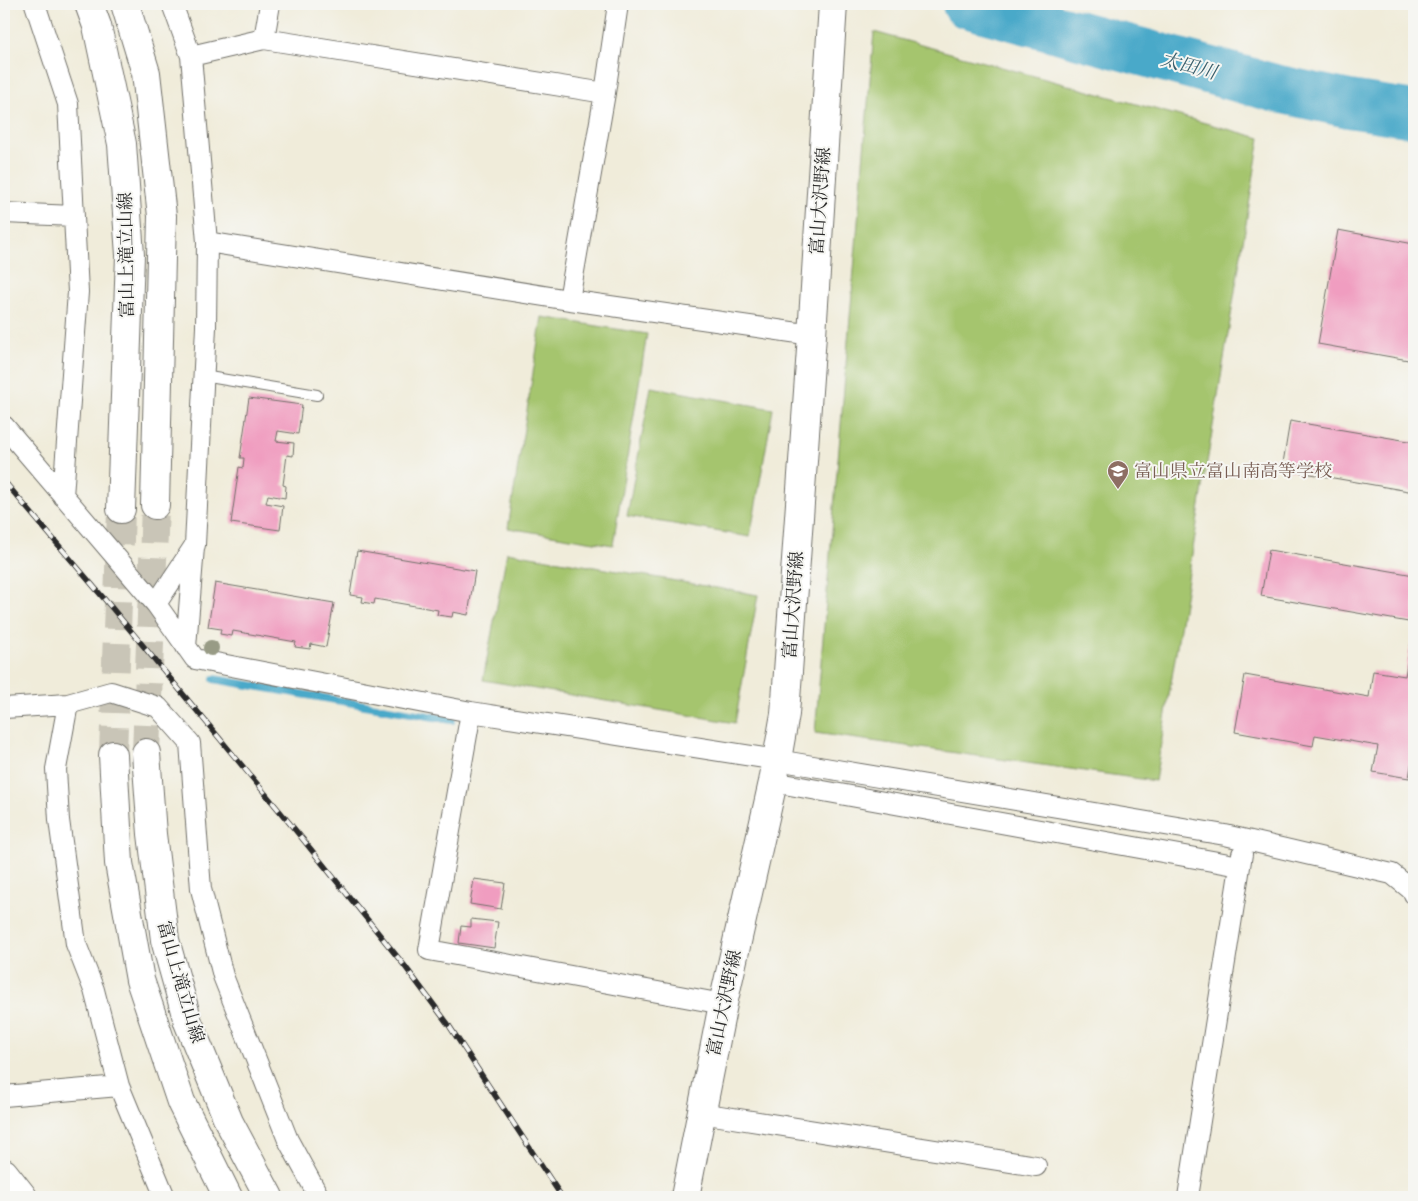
<svg xmlns="http://www.w3.org/2000/svg" width="1418" height="1201" font-family="'EB Garamond','Noto Serif JP',serif">
  <rect width="100%" height="100%" fill="#f6f6f2"/>
  <filter id="ink" filterUnits="userSpaceOnUse"><feTurbulence type="fractalNoise" baseFrequency=".02" numOctaves="2"/><feDisplacementMap in="SourceGraphic" scale="10" xChannelSelector="R" yChannelSelector="G"/><feConvolveMatrix kernelMatrix="1 2 1 2 8 2 1 2 1" color-interpolation-filters="sRGB"/></filter>
  <filter id="wash" filterUnits="userSpaceOnUse"><feTurbulence type="fractalNoise" baseFrequency=".0096" numOctaves="4" result="noise"/><feDisplacementMap in="SourceGraphic" scale="20" xChannelSelector="R" yChannelSelector="G"/><feGaussianBlur stdDeviation="1.12" result="paint"/><feColorMatrix in="noise" values="0 0 0 0 0 0 0 0 0 0 0 0 0 0 0 0 0 1.4 0 .05"/><feComposite in="paint" operator="in"/></filter>
  <g filter="url(#wash)">
    <rect width="100%" height="100%" fill="#f0ecda"/>
    <path fill="#a5c56e" stroke="#68784c" d="M874,32L1260,138L1155,781L815,733Z
      M542,317L647,334L613,545L508,528Z
      M651,387L773,409L750,537L627,516Z
      M507,552L758,595L735,723L483,680Z"/>
    <g fill="none" stroke-linecap="round" stroke-linejoin="round">
      <path stroke="#4aa9c9" stroke-width="8" d="M214,679L452,720"/>
      <path stroke="#4aa9c9" stroke-width="48" d="M966,4L1274,88L1349,104L1414,114"/>
    </g>
    <g id="blocks">
      <path fill="#f09dc0" d="M1338,230L1414,244V361L1318,344Z
        M249,398L302,405L298,434L278,431L276,441L294,443L293,456L287,455L283,485L286,486L285,498L268,495L266,503L283,506L280,530L231,523L239,467L243,468L244,458H240Z
        M1290,421L1414,442V492L1282,469Z
        M1269,550L1414,575V623L1261,596Z
        M357,551L475,571L468,615L453,612L452,617L437,615L438,610L375,599L374,604L362,602L363,597L350,595Z
        M215,583L334,603L326,647L311,644L310,649L295,647L296,642L233,631L232,636L220,634L221,629L208,627Z
        M1413,630L1414,755L1413,754L1409,778L1373,772L1378,746L1315,735L1313,746L1235,732L1245,675L1369,697L1373,671L1405,676Z
        M474,879L505,883L501,909L470,904Z
        M471,919L498,922L494,948L459,943L461,926L471,927Z"/>
    </g>
  </g>
  <g filter="url(#ink)">
    <use href="#blocks" fill-opacity="0" stroke="#706f68" stroke-width="1"/>
    <g fill="none" stroke-linecap="round" stroke-linejoin="round">
      <path stroke="#c9c5b7" stroke-width="28" stroke-dasharray="28 14" stroke-linecap="butt" d="M146,753L155,505
        M113,755L121,509"/>
      <g stroke="#706f68" stroke-width="12">
        <path id="lane" d="M203,376L317,395"/>
      </g>
      <g stroke="#706f68" stroke-width="22">
        <path id="street" d="M35,4L68,104L78,292L63,496
          M264,39L270,4
          M191,56L264,39L605,93
          M4,213L74,216
          M207,242L569,300L812,335
          M569,300L605,93L618,4
          M4,426L156,604L195,659L471,712L777,760L1225,835L1392,874L1413,891L1414,894
          M156,604L195,545L206,327L207,242L191,56L172,4
          M186,647L194,547
          M68,704L56,769L59,820L76,944L94,990L119,1086L165,1197
          M4,708L68,704L111,692L158,707L190,743L201,889L223,976L288,1140L319,1197
          M471,712L429,950L723,1004
          M773,782L1240,866
          M4,1096L119,1086
          M701,1113L1036,1166
          M1188,1197L1242,854"/>
      </g>
      <g stroke="#706f68" stroke-width="30">
        <path id="secondary" d="M4,1173L23,1197"/>
      </g>
      <g stroke="#706f68" stroke-width="30">
        <path id="primary" d="M89,4L97,26L122,144L130,255L121,509
          M125,4L146,73L162,216L155,505
          M146,753L152,834L165,940L188,1022L229,1122L269,1197
          M113,755L119,863L140,980L181,1102L228,1197
          M685,1197L723,1004L773,782L785,714L812,335L833,4"/>
      </g>
      <use href="#lane" stroke="#fff" stroke-width="10"/>
      <use href="#street" stroke="#fff" stroke-width="20"/>
      <use href="#secondary" stroke="#fff" stroke-width="28"/>
      <use href="#primary" stroke="#fff" stroke-width="28"/>
      <g stroke="#2b2b2b" stroke-width="5.5">
        <path id="rail" d="M4,481L112,608L301,837L404,965L448,1024L562,1197"/>
      </g>
      <use href="#rail" stroke="#f6f6f2" stroke-width="4" stroke-dasharray="11" stroke-linecap="butt"/>
    </g>
    <circle fill="#989b85" cx="211" cy="648" r="8"/>
  </g>
  <defs>
    <g id="school-pin" transform="scale(1.125)"><path d="M0 17L-7.5 6A9.5 9.5 0 1 1 7.5 6Z" fill="#8d6e63" stroke="#f6f6f2"/><path d="M0-5L7-2L0 1L-7-2ZM-4 1L0 2.5L4 1V4Q0 6-4 4Z" fill="#fff"/></g>
  </defs>
  <g fill-rule="evenodd">
    <use href="#school-pin" x="1118" y="471"/>
  </g>
  <g text-anchor="middle" stroke-width="4" stroke-linejoin="round" paint-order="stroke">
    <g font-size="18" fill="#2b2b2b" stroke="#f6f6f2">
      <text transform="translate(820 201) rotate(-86)" y="6">富山大沢野線</text>
      <text transform="translate(126 255) rotate(-91)" y="6">富山上滝立山線</text>
      <text transform="translate(793 605) rotate(-86)" y="6">富山大沢野線</text>
      <text transform="translate(181 982) rotate(74)" y="6">富山上滝立山線</text>
      <text transform="translate(724 1003) rotate(-78)" y="6">富山大沢野線</text>
    </g>
    <g font-size="18" fill="#785e54" stroke="#f6f6f2" text-anchor="start">
      <text x="1134" y="477">富山県立富山南高等学校</text>
    </g>
    <g font-size="19" font-style="italic" fill="#375d6a" stroke="#f6f6f2">
      <text transform="translate(1189 65) rotate(15)" y="7">太田川</text>
    </g>
  </g>
  <rect width="1418" height="1201" fill="none" stroke="#f6f6f2" stroke-width="20"/>
</svg>
